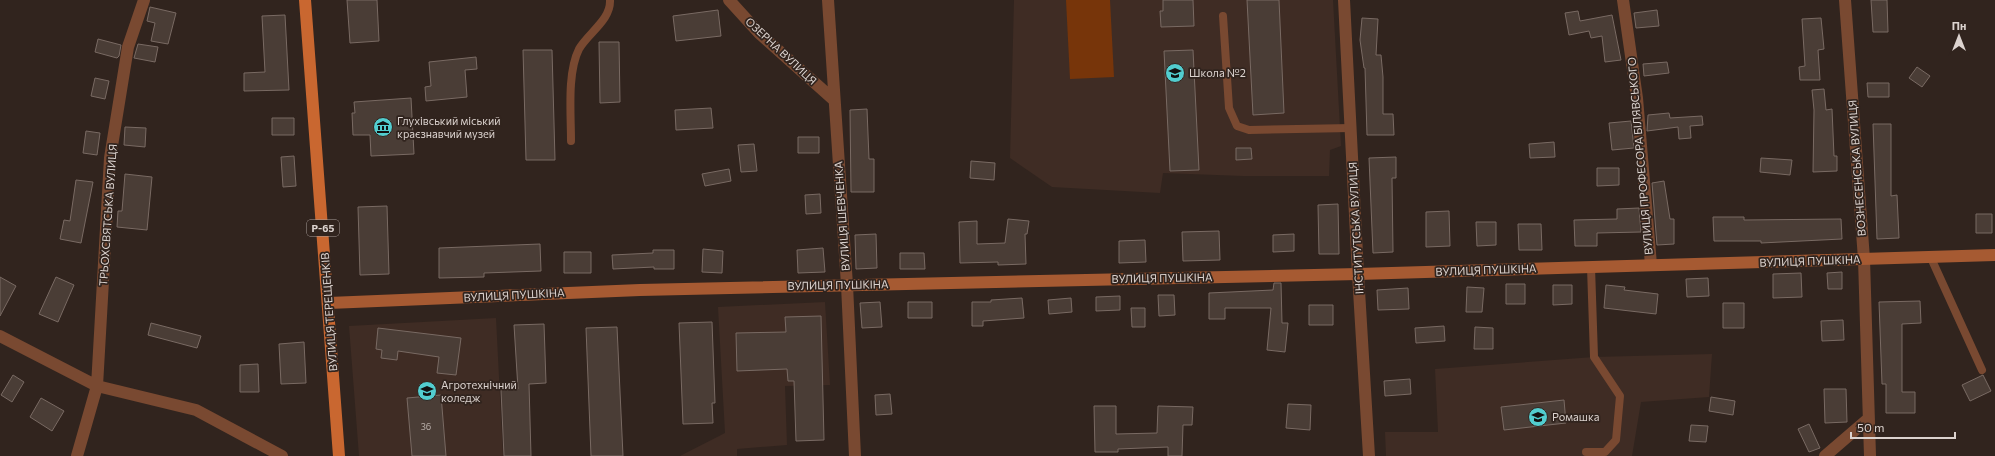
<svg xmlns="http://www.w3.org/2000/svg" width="1995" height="456" font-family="Commissioner,sans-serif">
  <rect width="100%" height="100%" fill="#31241e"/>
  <path fill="#3f2c24" d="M1014,0H1333L1341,146L1330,150L1329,176H1243L1163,173L1160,193L1052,187L1010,158Z
    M825,302L830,385L785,386L787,445L737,449V456H680L725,433L718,307Z
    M496,318L503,456H359L349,326Z
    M1712,354L1709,397L1641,402L1632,456H1386L1385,432H1438L1435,369L1594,357Z"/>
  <path fill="#77350a" d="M1066,0H1110L1114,77L1070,79Z"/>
  <path fill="#4a3d36" stroke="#796a63" d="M347,0H377L379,41L350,43Z
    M1163,0H1193L1194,26L1161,27L1160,11H1163Z
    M1247,0H1279L1284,113L1253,115Z
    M1871,0H1887L1888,32H1873Z
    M150,7L176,13L168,44L151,41L155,23L147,21Z
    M718,10L721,36L676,41L673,16Z
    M1657,10L1659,26L1636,28L1634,13Z
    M1578,11L1580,21L1612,15L1621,60L1605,62L1602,36L1591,38L1589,31L1569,35L1565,13Z
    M285,15L289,90L244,91V73L265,72L262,16Z
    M1362,18L1378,19L1376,55H1381L1383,77V114H1393L1394,135H1367L1365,68H1364L1360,40Z
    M1821,18L1824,49L1818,50L1820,80H1800L1799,67L1805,66L1802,19Z
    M98,39L121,45L119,56L117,58L95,52Z
    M599,42H619L620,102L600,103Z
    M138,44L158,47L155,62L134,58Z
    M523,50H552L555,160H526Z
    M1193,50L1199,170L1170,171L1164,51Z
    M476,57L477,69L465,70L467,97L426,101L425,87L431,86L429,62Z
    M1667,62L1669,73L1644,76L1643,64Z
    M1917,67L1930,76L1922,87L1909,78Z
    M95,78L109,81L105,99L91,96Z
    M1867,83H1889V97H1868Z
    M1824,89L1826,110L1832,109L1834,156H1837V171L1813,172L1814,110L1812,90Z
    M411,98L414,154L371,156L370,135H353L352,113H355L354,102Z
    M711,108L713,128L676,130L675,110Z
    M867,109L869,159H874V192H851L850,110Z
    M1669,113L1670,118L1702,116L1703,125L1690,126L1691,138L1679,139L1678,127L1647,131L1648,115Z
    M272,118H294V135H272Z
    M1631,121L1634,148L1612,150L1609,123Z
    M1873,124H1891V196L1897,195L1899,238L1877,239Z
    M125,127L146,128L145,147L124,145Z
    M86,131L100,133L97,155L83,153Z
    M798,137H819V153H798Z
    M1554,142L1555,157L1530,158L1529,144Z
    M754,144L757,171L741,172L738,145Z
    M1236,148H1251L1252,159L1236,160Z
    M294,156L296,186L283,187L281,157Z
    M1396,157V178H1392L1393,252L1373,253L1369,158Z
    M1761,158L1792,160L1790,175L1760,172Z
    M971,161L995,163L994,180L970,178Z
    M1597,168H1619V185L1597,186Z
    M729,169L731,181L705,186L702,174Z
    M125,174L152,177L147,230L117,227L118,211H122Z
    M76,180L93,182L81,243L60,239L64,220L70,221Z
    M1664,181L1670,219H1674V244L1657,245L1652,183Z
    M820,194L821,213L806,214L805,195Z
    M1338,204L1339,254H1319L1318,205Z
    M387,206L389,274L360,275L358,207Z
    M1639,208L1641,232L1597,233V246H1575L1574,220L1617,219V209Z
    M1449,211L1450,246L1426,247V212Z
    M1976,214H1992V233H1976Z
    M1713,217H1744V220L1841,219L1842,239L1761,243V241H1714Z
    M1008,219L1029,221L1027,234H1025L1026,264L998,265V262L960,263L959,222L977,221V244L1005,243Z
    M1476,222H1496V245L1477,246Z
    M1518,224H1541L1542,250H1519Z
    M1219,231L1220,260L1183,261L1182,232Z
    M876,234L877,268L856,269L855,235Z
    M1294,234V251L1273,252V235Z
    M1145,240L1146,262L1119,263V241Z
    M540,244L541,271L484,273V277L439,278V248Z
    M823,248L825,272L798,273L797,250Z
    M703,249L723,251L722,273L702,272Z
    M653,250H674V269H654V267L613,269L612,255L653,253Z
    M564,252H591V273H564Z
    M900,253H924L925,269H900Z
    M1842,272V289H1828L1827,273Z
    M1801,273L1802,297L1773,298V274Z
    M0,277L16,286L0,316Z
    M56,277L74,285L58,322L39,314Z
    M1708,278L1709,296L1687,297L1686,279Z
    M1274,283H1281L1282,323H1288L1285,352L1267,350L1271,308H1225V319H1209V293L1273,290Z
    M1506,284H1525V304H1506Z
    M1553,285H1572V304L1553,305Z
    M1606,285L1625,287L1624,290L1658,294L1656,314L1604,308Z
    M1467,287L1484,288L1482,312H1466Z
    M1408,288L1409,309L1378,310L1377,290Z
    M1158,295H1174L1175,315L1159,316Z
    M1120,296V310L1096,311V297Z
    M1022,298L1024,318L983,321V326H972V302H991V300Z
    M1071,298L1072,312L1049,314L1048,300Z
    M1920,301L1921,323L1902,324V392H1915V413H1886V384H1882L1879,302Z
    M880,302L882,327L862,328L860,303Z
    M908,302H932V318H908Z
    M1723,303H1744V328H1723Z
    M1309,305H1333V325H1309Z
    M1131,308H1145V327H1132Z
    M821,316L824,440L796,441L794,381H788L787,369L737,371L736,333L786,332L785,317Z
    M1843,320L1844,340L1822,341L1821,321Z
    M712,322L715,403H712L713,423L683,424L679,323Z
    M151,323L201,336L197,348L148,335Z
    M544,324L546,383L529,384L531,456H504L501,390L518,389L514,325Z
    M1444,326L1445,341L1416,343L1415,328Z
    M617,327L623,456H591L586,328Z
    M1475,327L1493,328V349H1474Z
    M378,328L461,338L456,375L437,373L439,357L398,351L397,360L381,358L382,350L376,349Z
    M304,342L306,383L281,384L279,344Z
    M258,364L259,392H240V365Z
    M13,375L24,382L12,402L1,395Z
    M1983,375L1991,391L1970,401L1962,385Z
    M1410,379L1411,394L1385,396L1384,381Z
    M1824,389H1846L1847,422L1825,423Z
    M890,394L892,414L876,415L875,395Z
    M441,395L446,456H412L407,398Z
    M1711,397L1735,401L1733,415L1709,411Z
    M41,398L64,411L52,431L30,417Z
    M1564,400L1566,423L1504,430L1501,407Z
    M1288,404L1311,405L1310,430L1286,428Z
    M1094,406H1116V434L1157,433L1158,406L1193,407L1192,425H1183L1182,456H1168V447L1118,449V452H1095Z
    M1809,424L1820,448L1809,452L1798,429Z
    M1691,425L1708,426L1706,442L1689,441Z"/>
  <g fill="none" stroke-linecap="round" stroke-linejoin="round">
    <path stroke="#794931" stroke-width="8" d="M1223,16L1229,108L1237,126L1249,130L1351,128
      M571,141C571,113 567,73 579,49C588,33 611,20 610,0
      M1931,258L1982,370
      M1586,452H1605L1616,440L1620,396L1594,357L1591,267"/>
    <path stroke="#794931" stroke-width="12" d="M729,0L759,33L834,100
      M828,0L847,285L855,456
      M1344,0L1358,274L1369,456
      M1623,0L1637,98L1651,265
      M1845,0L1864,259L1870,456
      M0,336L97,386L196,410L282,456
      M77,456L97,386L110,158L128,47L144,0
      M1825,456L1868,419"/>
    <path stroke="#a65a32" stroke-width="12" d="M329,303L640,290L1358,274L1995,255"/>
    <path stroke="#c96730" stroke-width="12" d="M305,0L339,456"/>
  </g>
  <defs>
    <g id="school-disc" transform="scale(1)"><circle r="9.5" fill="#52cdcf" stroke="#31241e"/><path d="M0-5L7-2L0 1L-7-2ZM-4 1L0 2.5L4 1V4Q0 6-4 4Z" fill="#111"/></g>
    <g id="museum-disc" transform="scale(1)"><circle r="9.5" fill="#52cdcf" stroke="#31241e"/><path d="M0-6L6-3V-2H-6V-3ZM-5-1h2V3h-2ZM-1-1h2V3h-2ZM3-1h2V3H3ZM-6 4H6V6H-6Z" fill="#111"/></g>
    <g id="university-disc" transform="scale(1)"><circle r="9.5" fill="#52cdcf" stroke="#31241e"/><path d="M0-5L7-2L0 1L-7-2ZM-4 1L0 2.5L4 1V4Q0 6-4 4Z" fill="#111"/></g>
  </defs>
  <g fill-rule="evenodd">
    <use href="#school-disc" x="1175" y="73"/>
    <use href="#museum-disc" x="383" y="127"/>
    <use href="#university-disc" x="427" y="391"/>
    <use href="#school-disc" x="1538" y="417"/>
  </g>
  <g text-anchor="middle" stroke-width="3.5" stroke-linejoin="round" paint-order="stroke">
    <g font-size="9" fill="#b8aea9">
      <text x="426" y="430">36</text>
    </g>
    <rect fill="#31241e" stroke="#a99e9a" stroke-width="1" x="307" y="220" width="32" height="16" rx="3"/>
    <g font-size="10" font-weight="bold" fill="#dcd3cf">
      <text x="323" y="232">Р-65</text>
    </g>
    <g font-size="11" fill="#dcd3cf" stroke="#31241e">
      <text transform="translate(781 51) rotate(43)" y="4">ОЗЕРНА ВУЛИЦЯ</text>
      <text transform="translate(1640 156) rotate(-95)" y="4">ВУЛИЦЯ ПРОФЕСОРА БІЛЯВСЬКОГО</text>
      <text transform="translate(1857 168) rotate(-94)" y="4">ВОЗНЕСЕНСЬКА ВУЛИЦЯ</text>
      <text transform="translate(108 215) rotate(-86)" y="4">ТРЬОХСВЯТСЬКА ВУЛИЦЯ</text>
      <text transform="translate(842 216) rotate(-94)" y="4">ВУЛИЦЯ ШЕВЧЕНКА</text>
      <text transform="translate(1356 228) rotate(-93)" y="4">ІНСТИТУТСЬКА ВУЛИЦЯ</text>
      <text transform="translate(1810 261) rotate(-2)" y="4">ВУЛИЦЯ ПУШКІНА</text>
      <text transform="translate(1486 270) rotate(-2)" y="4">ВУЛИЦЯ ПУШКІНА</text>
      <text transform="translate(1162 278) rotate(-1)" y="4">ВУЛИЦЯ ПУШКІНА</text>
      <text transform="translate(838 285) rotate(-1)" y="4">ВУЛИЦЯ ПУШКІНА</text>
      <text transform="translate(514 295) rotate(-3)" y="4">ВУЛИЦЯ ПУШКІНА</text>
      <text transform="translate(329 312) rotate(-94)" y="4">ВУЛИЦЯ ТЕРЕЩЕНКІВ</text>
    </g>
    <g font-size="11" fill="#dcd3cf" stroke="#31241e" text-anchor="start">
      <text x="1189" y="77">Школа №2</text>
      <text x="397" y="125">Глухівський міський<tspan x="397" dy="13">краєзнавчий музей</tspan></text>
      <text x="441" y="389">Агротехнічний<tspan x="441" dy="13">коледж</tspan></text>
      <text x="1552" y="421">Ромашка</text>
    </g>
  </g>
  <g transform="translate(1959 36)" stroke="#31241e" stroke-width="3" paint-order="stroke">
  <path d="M0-3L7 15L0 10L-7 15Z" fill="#dcd3cf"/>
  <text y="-6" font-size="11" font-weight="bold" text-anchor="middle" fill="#dcd3cf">Пн</text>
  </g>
  <path d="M1851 432v6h104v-6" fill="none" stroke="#dcd3cf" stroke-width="2"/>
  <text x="1857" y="432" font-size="12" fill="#dcd3cf" stroke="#31241e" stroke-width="3" paint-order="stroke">50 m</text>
</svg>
